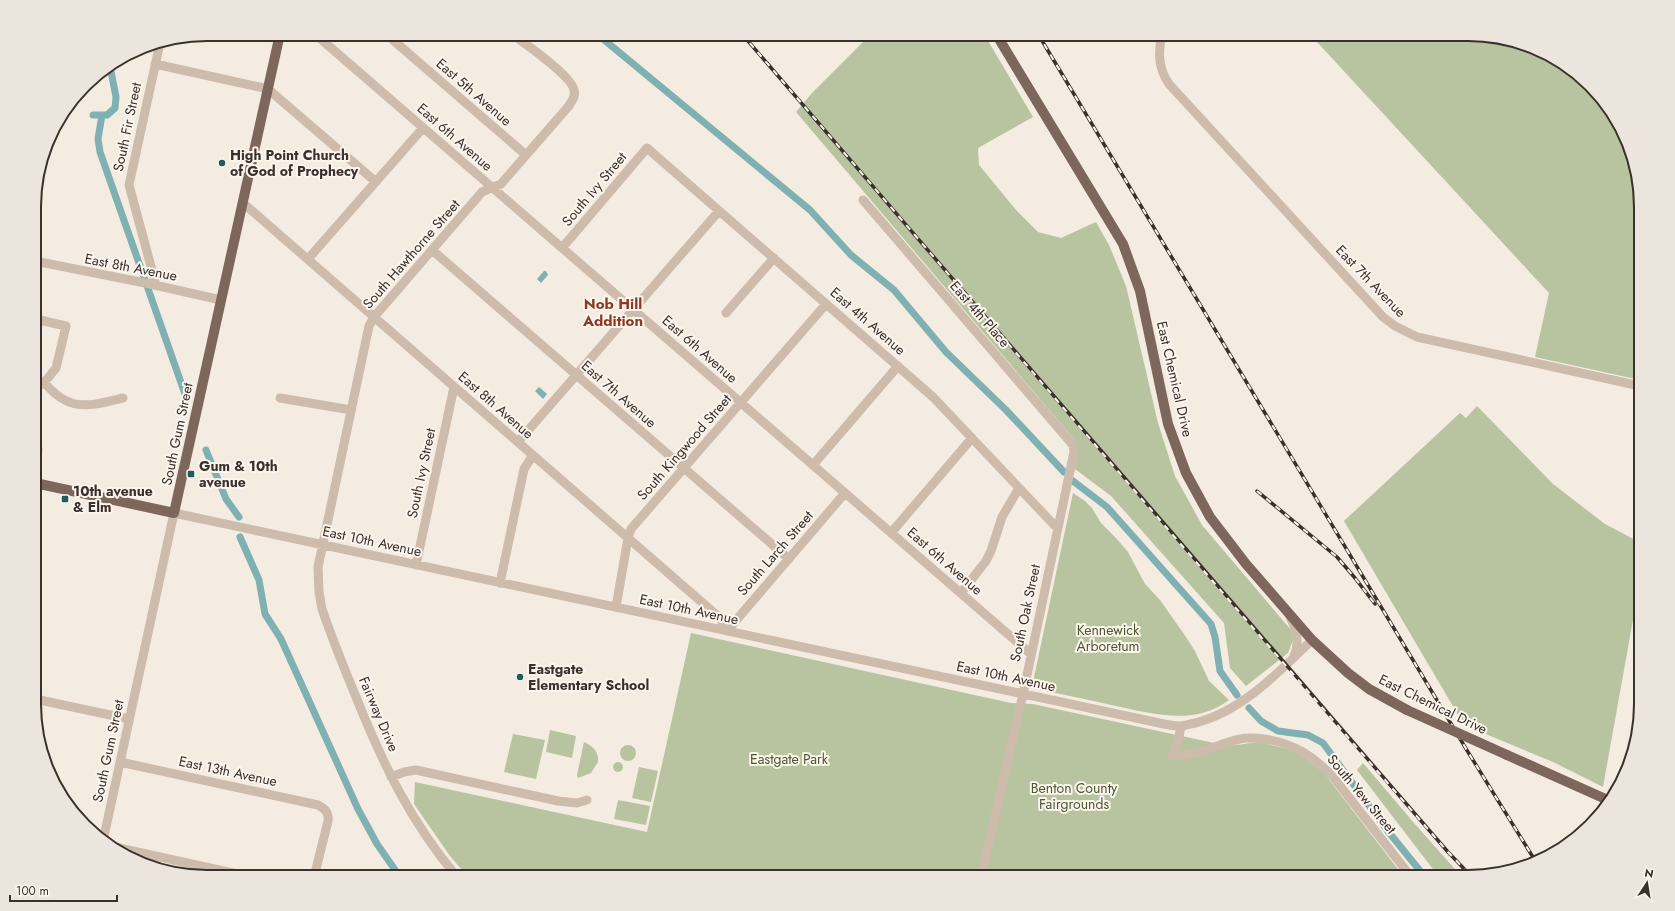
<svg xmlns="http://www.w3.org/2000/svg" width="1675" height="911" font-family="Jost,sans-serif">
  <rect width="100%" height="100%" fill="#f4ebe1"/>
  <path fill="#b8c4a0" d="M871,34H984L1033,117L978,148L979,165L1016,210L1038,232L1061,238L1096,222L1109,245L1126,286L1158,423L1175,476L1202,525L1291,630L1293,640L1288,653L1246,686L1230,668L1224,623L1111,496L1075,469L1073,438L796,112L812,93Z
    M1280,34H1468L1545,52L1582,77L1612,111L1640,184V380L1535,357L1549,293L1317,42Z
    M1477,406L1553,484L1605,524L1641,543V575L1603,787L1553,762L1464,725L1344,521L1460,413L1466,418Z
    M1073,493L1085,501L1092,508L1101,523L1115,537L1128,552L1145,584L1160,600L1186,637L1195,651L1209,681L1229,700C1194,727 1150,713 1111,705C1086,699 1061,694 1036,689L1033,682Z
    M691,633L1011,703L1033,704L1228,746L1259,742L1296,751L1324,773L1404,877H468L450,856L414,804L415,782L647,832Z
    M550,730L576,736L572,758L546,752Z
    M513,734L545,740L536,779L504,772Z
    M584,742C593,746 599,752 598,762L591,773L578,778L577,775Z
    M620 753a8 8 0 1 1 16 0a8 8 0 1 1-16 0Z
    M613 767a5 5 0 1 1 10 0a5 5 0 1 1-10 0Z
    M1363,763L1414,823L1462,877H1439L1357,770Z
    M639,767L658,771L651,802L632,798Z
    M618,800L650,806L646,825L614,819Z"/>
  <path fill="#7fb0b2" d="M544,271H546L548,275L541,283L537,279Z
    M539,387L547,394L543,399L535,391Z"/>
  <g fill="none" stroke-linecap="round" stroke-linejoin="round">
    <path stroke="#7fb0b2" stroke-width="7" d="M597,34L810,210L851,255L894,290L946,352L1006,410L1064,472
      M93,115H107L115,108L116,97L110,66
      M102,115L98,139L100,152L185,394
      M206,450L226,499L239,517
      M1073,481L1107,507L1211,624L1215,637L1220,671L1237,695
      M240,537L259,580L265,614L281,639L358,809L377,844L400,877
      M1249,708L1261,721L1278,731L1308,735L1323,743L1387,830L1425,877"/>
    <path stroke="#cdbbac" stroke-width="9" d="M315,34L1031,654
      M386,34L526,155
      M1162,34C1158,53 1158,68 1169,84L1383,317L1395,326L1417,337L1640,386
      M155,64L268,89L376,182
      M863,200L1073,445L1074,452L1023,694L981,877
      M243,203L720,618L727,631L845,493
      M562,248L647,148L933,397L1057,528
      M432,250L789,559
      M308,259L423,128
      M35,261L150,284L221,300
      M156,285L129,185L160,43
      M726,313L774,258
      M35,319L66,326L56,368L48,378L35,390
      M44,382C69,413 89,406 123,398
      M280,398L351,410
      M35,430L38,450L35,474
      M518,442L719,211
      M813,465L898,366
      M891,533L972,438
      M416,565L454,387
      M500,583L524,469L533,455
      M961,593L986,561L991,551L1002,517L1019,488
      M616,607L628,538L631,529L826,304
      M1290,617C1297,630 1300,643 1294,656
      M35,699L129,719
      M1181,726L1178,742L1172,756C1181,755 1190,755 1199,752C1213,748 1226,742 1240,739C1248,737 1256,738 1264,739C1294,743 1315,757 1334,778L1411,877
      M120,762L318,805C325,809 329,812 328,821L314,877
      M391,777L404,772L416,770L558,801L577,803L587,800
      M103,841L174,513L1164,724C1169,725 1175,726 1180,726C1185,726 1190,724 1195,723C1241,712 1279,672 1312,640
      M110,846L251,877
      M457,877C410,821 383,764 356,697C344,668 332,638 322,609L319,592L318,567L369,326L374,317L482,192L501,184L568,107C572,101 576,96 574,90C572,76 525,44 512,34"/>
    <path stroke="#7d675c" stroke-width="10" d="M996,34L1123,244L1140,291L1168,424L1186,473L1210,517L1246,564L1312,640L1348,673L1369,689L1407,710
      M35,483L174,513L280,34
      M1507,755L1610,801"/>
    <g stroke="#3b302b" stroke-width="3.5">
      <path id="rail" d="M742,34C977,307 1211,581 1448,852L1472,877
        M1038,34L1468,752L1536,862
        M1257,491L1337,557L1355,578L1375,604"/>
    </g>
    <use href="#rail" stroke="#fbf5ee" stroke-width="2" stroke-dasharray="6" stroke-linecap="butt"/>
    <path stroke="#7d675c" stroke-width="10" d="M1407,710L1507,755"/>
  </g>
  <g fill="#1f5a5e" stroke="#fbf5ee" stroke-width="1.5">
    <circle cx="222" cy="163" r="4"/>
    <rect x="187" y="470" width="8" height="8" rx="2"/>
    <rect x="61" y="495" width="8" height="8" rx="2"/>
    <circle cx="520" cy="677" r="4"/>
  </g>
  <g text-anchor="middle" stroke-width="4" stroke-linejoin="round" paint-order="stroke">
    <g font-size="14" fill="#3b302b" stroke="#fbf5ee">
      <text transform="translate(474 92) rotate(41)" y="5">East 5th Avenue</text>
      <text transform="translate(127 127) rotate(-78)" y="5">South Fir Street</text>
      <text transform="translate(455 137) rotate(41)" y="5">East 6th Avenue</text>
      <text transform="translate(594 189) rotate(-50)" y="5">South Ivy Street</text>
      <text transform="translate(411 254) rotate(-49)" y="5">South Hawthorne Street</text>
      <text transform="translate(131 267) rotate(11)" y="5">East 8th Avenue</text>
      <text transform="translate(1371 281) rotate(46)" y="5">East 7th Avenue</text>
      <text transform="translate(980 314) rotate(49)" y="5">East 4th Place</text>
      <text transform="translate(868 321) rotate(41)" y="5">East 4th Avenue</text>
      <text transform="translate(700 349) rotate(41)" y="5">East 6th Avenue</text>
      <text transform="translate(1175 379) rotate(77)" y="5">East Chemical Drive</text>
      <text transform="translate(619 394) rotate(41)" y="5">East 7th Avenue</text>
      <text transform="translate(496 405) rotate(41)" y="5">East 8th Avenue</text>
      <text transform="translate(177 434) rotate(-78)" y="5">South Gum Street</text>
      <text transform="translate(684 447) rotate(-49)" y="5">South Kingwood Street</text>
      <text transform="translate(421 473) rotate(-78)" y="5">South Ivy Street</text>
      <text transform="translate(372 541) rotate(12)" y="5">East 10th Avenue</text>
      <text transform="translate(775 553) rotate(-49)" y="5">South Larch Street</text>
      <text transform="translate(945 561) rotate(41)" y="5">East 6th Avenue</text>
      <text transform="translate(689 609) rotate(12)" y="5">East 10th Avenue</text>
      <text transform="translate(1025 613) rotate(-78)" y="5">South Oak Street</text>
      <text transform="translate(1006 676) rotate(12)" y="5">East 10th Avenue</text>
      <text transform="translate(1433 704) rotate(26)" y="5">East Chemical Drive</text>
      <text transform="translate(379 714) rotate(67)" y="5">Fairway Drive</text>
      <text transform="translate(108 751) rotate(-78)" y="5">South Gum Street</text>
      <text transform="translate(228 771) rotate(12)" y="5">East 13th Avenue</text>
      <text transform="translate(1362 794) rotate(50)" y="5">South Yew Street</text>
    </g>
    <g font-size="14" font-weight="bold" fill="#3b302b" stroke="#fbf5ee" text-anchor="start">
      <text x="230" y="160">High Point Church<tspan x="230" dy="16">of God of Prophecy</tspan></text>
      <text x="199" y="471">Gum &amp; 10th<tspan x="199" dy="16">avenue</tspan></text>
      <text x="73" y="496">10th avenue<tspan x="73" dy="16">&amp; Elm</tspan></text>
      <text x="528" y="674">Eastgate<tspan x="528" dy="16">Elementary School</tspan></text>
    </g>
    <g font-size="14" fill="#4a5a2e" stroke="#fbf5ee">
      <text x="1108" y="635">Kennewick<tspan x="1108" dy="16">Arboretum</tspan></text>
      <text x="789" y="764">Eastgate Park</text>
      <text x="1074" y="793">Benton County<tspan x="1074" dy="16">Fairgrounds</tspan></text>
    </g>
    <g font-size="15" font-weight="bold" fill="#8c3b22" stroke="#fbf5ee">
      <text x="613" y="309">Nob Hill<tspan x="613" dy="17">Addition</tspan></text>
    </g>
  </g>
  <path d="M0 0H1675V911H0ZM207 41H1468A166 166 0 0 1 1634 207V704A166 166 0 0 1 1468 870H207A166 166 0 0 1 41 704V207A166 166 0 0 1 207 41Z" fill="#ece5de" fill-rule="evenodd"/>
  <path fill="none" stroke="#3b302b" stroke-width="2" d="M207 41H1468A166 166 0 0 1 1634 207V704A166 166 0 0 1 1468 870H207A166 166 0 0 1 41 704V207A166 166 0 0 1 207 41Z"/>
  <g transform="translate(1647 883) rotate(12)" stroke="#fbf5ee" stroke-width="3" paint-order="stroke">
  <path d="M0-3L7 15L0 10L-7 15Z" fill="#3b302b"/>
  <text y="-6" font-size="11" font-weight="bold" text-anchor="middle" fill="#3b302b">N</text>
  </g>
  <path d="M10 895v6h107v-6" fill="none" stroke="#3b302b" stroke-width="2"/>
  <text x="16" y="895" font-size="12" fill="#3b302b" stroke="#fbf5ee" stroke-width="3" paint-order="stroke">100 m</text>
</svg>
